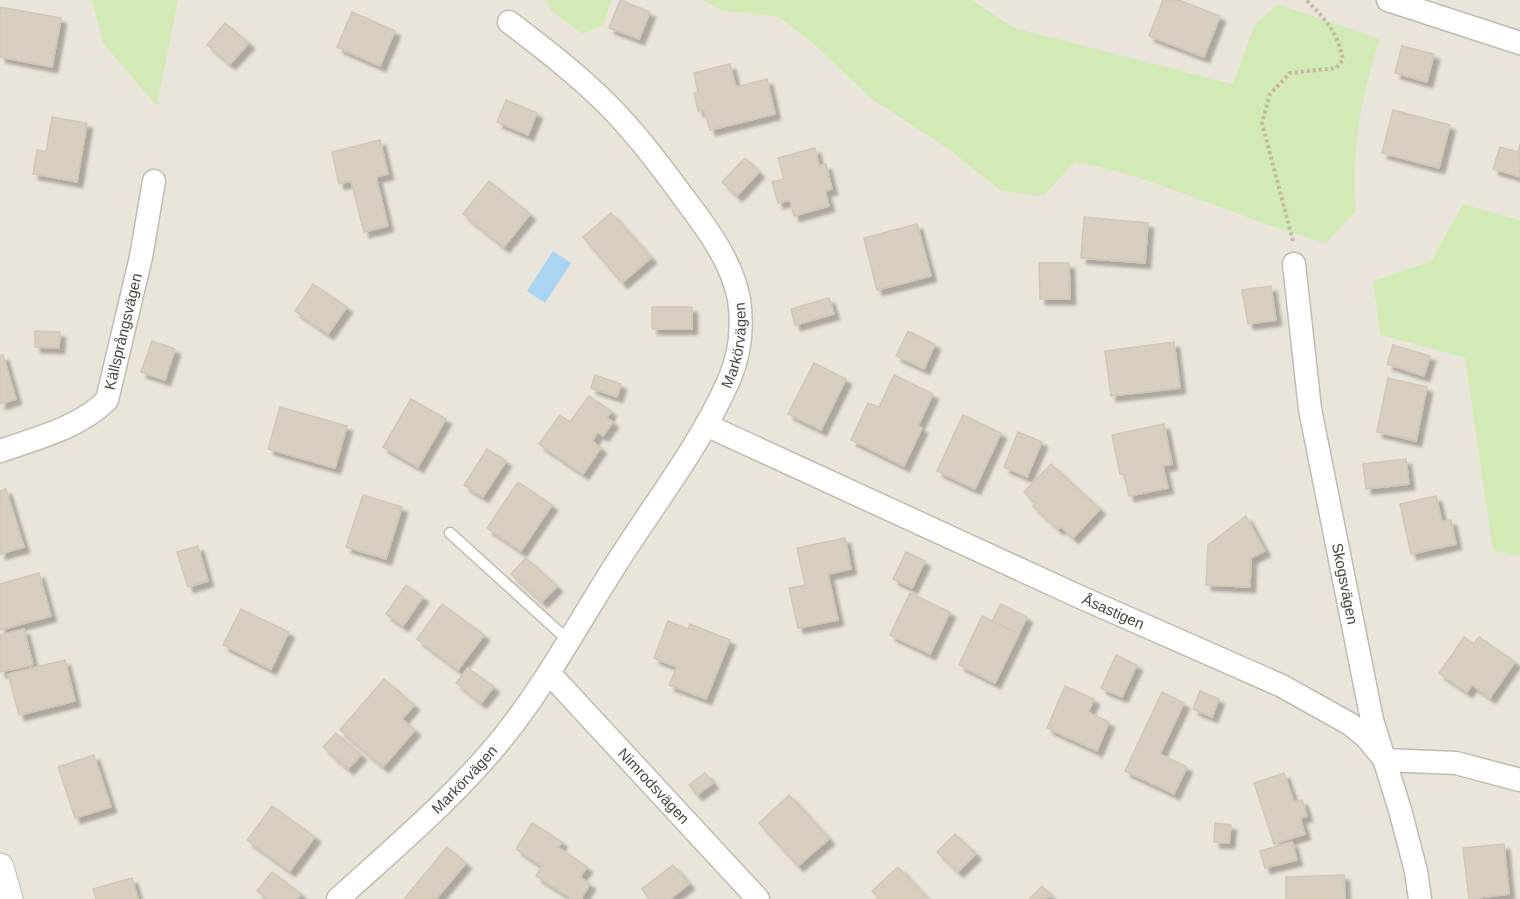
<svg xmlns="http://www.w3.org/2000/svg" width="1520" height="899" font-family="Helvetica,sans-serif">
  <defs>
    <filter id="shadow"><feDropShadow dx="5.5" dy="5.5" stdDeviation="1.5" flood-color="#0004"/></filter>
  </defs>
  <rect width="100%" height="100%" fill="#f6f3ec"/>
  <path fill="#eae5da" d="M0,0H1520V220L1463,204L1431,261L1373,281L1380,335L1465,358L1493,551L1520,556V899H0Z"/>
  <path fill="#d2eab5" d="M92,0H178L157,106L103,43Z
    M545,0H611L604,24L582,34L551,10Z
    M702,0H972L1014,28L1233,84L1255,24L1278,4L1380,39C1361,97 1351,149 1356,211L1326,243C1241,220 1162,178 1075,162L1043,196L1001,191L950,150L872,99L814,44L779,17L722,10Z
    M1463,204L1520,220V556L1493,551L1465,358L1380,335L1373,281L1431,261Z"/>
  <path fill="#a9d4f2" d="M553,251L571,263L545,303L527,291Z"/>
  <path fill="#d8cfc1" stroke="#d3c7b4" stroke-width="1.5" filter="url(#shadow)" d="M620,0L650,12L639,39L609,28Z
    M1163,0H1179L1220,16L1204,57L1149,36Z
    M0,7L61,18L52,67L0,57Z
    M352,12L395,31L380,66L337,47Z
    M225,23L249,43L230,64L207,45Z
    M1402,46L1434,54L1427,82L1395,73Z
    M730,64L736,87L767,79L775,114L710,130L704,110L698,111L694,93L698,92L694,73Z
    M506,100L537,113L528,135L497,122Z
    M1393,110L1450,125L1439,168L1382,153Z
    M52,117L87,123L77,182L33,174L37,150L46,152Z
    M380,140L388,174L376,177L388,226L364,232L351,181L339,184L332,152Z
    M1520,144V177L1493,169L1500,147L1518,152Z
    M815,148L819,166L826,164L832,189L825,191L829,206L794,216L790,200L778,203L772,182L784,179L778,158Z
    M745,158L759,172L737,196L722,182Z
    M489,181L530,214L504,247L463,214Z
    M611,213L651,258L622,283L583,237Z
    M1084,217L1148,223L1145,263L1081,258Z
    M917,224L931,276L877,290L864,238Z
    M1039,263H1069L1070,299H1040Z
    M313,284L347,307L328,334L295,311Z
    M1271,286L1276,320L1248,324L1242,290Z
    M829,298L834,314L795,325L791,309Z
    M652,307H692V329H652Z
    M35,331L60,332L59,348L35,347Z
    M908,331L935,344L924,369L896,356Z
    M152,341L175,349L165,380L141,372Z
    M1174,342L1180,388L1111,396L1105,351Z
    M1393,345L1430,356L1424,376L1387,364Z
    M3,355L16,399L0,404V356Z
    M814,363L846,379L821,430L788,414Z
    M595,375L621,384L617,397L591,388Z
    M894,375L933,394L918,426L922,428L904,466L851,440L868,403L879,407Z
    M1388,378L1427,387L1416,441L1377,432Z
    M589,396L611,411L607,418L613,422L603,436L598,432L592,441L601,448L583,474L539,444L560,415L570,422Z
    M411,399L446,419L418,467L383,447Z
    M280,407L347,426L335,468L268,449Z
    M963,415L1001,433L975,489L937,471Z
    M1164,424L1172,464L1163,466L1168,488L1129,496L1124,474H1120L1112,435Z
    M1018,432L1042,442L1027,477L1004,467Z
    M487,449L506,461L483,497L464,485Z
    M1406,459L1409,484L1366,489L1363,464Z
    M1051,464L1100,509L1073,538L1061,527L1058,529L1033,506L1036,503L1024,492Z
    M518,482L552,505L521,551L487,528Z
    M6,489L24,547L0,554V491Z
    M363,495L402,507L386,559L346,547Z
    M1436,496L1442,522L1451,520L1456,544L1411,554L1400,504Z
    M1246,516L1265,551L1251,558L1250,587L1206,585L1208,545Z
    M845,538L851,569L828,574L838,620L798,628L789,588L805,585L797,548Z
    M198,546L208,581L188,587L177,552Z
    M906,552L925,561L912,588L893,579Z
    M526,558L557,586L542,602L511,574Z
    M39,573L51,616L0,630V584Z
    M406,585L423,597L403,626L386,614Z
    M910,593L950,612L930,654L890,635Z
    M442,604L484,635L458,670L417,639Z
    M1001,604L1027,617L1019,634L992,621Z
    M241,609L289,632L271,669L223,645Z
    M982,616L1019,634L995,683L959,665Z
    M668,621L688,629L690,624L730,640L706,699L669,685L677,667L654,658Z
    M24,629L33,665L0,672V635Z
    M1464,637L1474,644L1479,637L1515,662L1490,698L1472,685L1467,692L1439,673Z
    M1116,655L1137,665L1122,697L1101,688Z
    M65,660L75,701L19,715L8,674Z
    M468,668L494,687L481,703L456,683Z
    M384,679L414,705L402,719L415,730L383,767L340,730Z
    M1065,686L1094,699L1088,712L1109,722L1097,751L1047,728Z
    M1200,691L1219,699L1212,717L1193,709Z
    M1162,692L1184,703L1160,754L1187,767L1174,794L1125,771Z
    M336,733L361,755L348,769L323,747Z
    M94,755L111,807L75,818L58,767Z
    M705,773L713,783L697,795L689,785Z
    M1284,773L1294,802L1302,800L1307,816L1300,818L1305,834L1274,844L1254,783Z
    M789,795L829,839L798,866L759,823Z
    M272,806L315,837L290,871L247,840Z
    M532,823L562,842L558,847L587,867L580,877L590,884L581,899H572L536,876L542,866L516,849Z
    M1215,823L1231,825L1229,843L1214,842Z
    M955,834L976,854L958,872L937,852Z
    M1292,842L1297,860L1265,868L1260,851Z
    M1504,844L1509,894L1469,899L1463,848Z
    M447,847L466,863L436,899H404Z
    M673,865L689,884L670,899H649L642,889Z
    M898,867L927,898L926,899H879L872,891Z
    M272,872L301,894L297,899H268L257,891Z
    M1344,875L1345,899H1286V877Z
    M132,878L138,899H96L93,889Z
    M1042,886L1052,897L1029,899Z"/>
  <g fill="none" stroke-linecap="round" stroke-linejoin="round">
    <g stroke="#c2bbae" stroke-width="13">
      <path id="service" d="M450,533L569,641"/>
    </g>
    <g stroke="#c2bbae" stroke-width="25">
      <g id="minor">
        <path d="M1388,0L1520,43"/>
        <path id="s1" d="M1294,264L1310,409L1372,720L1400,810L1416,871L1420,899"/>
        <path id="s2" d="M706,425L1080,597L1282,686L1350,724L1366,737L1385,760L1456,763L1520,780"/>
        <path id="s3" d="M0,451C37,438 79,428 107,400L141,257L154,181"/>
        <path id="s4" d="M549,673L758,899"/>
        <path id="s5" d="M338,899C395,847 456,796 504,736C547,682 579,622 616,564C654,504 700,446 729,380C740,355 743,327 739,299C732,263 709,231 687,202C662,168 637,134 607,104C577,74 543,48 509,22"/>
      </g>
    </g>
    <g stroke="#c2bbae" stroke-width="29">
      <path id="tertiary" d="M0,867L9,899"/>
    </g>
    <path stroke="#c4b79f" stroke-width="4" stroke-dasharray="3 3" stroke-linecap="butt" d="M1293,241L1262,123L1270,94L1290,73L1336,68L1343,60C1338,33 1326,19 1306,0"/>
    <use href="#service" stroke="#fff" stroke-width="10"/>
    <use href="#minor" stroke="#fff" stroke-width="22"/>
    <use href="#tertiary" stroke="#fff" stroke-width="27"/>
  </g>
  <g text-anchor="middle" stroke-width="6" stroke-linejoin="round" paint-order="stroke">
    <g font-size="15" fill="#4b4439" stroke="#fff">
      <text dy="5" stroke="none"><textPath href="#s3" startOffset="190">Källsprångsvägen</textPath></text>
      <text dy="5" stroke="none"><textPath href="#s5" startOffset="690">Markörvägen</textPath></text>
      <text dy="5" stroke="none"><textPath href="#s1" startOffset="324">Skogsvägen</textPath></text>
      <text dy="5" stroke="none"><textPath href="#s2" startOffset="448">Åsastigen</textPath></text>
      <text dy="5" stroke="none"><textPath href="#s5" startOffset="174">Markörvägen</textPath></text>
      <text dy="5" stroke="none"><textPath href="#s4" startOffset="154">Nimrodsvägen</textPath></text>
    </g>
  </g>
</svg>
